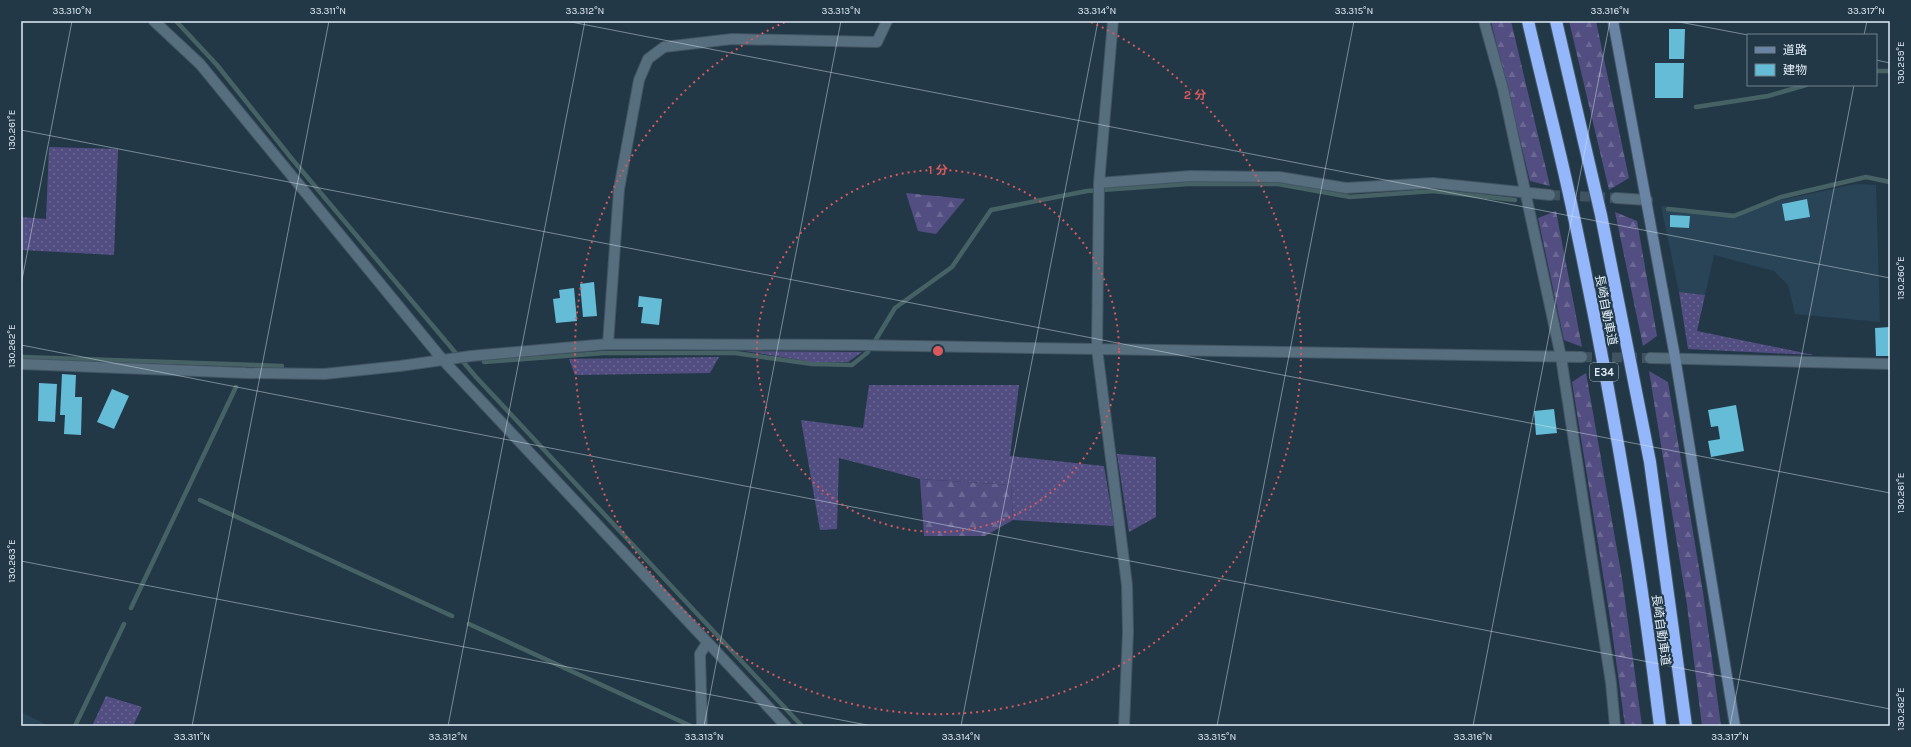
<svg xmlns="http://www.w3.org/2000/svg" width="1911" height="747" font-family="Karla,'Noto Sans JP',sans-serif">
  <defs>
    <pattern id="grass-dots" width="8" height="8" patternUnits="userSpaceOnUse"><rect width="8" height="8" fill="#524e81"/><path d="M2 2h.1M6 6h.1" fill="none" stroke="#6b6894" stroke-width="1.8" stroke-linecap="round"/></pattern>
    <pattern id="forest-firs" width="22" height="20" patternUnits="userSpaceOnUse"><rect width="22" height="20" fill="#524e81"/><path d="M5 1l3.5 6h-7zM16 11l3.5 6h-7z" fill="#6b6894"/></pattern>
  </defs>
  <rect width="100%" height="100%" fill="#233847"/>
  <path fill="#294357" d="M1856,184L1876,185L1880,322L1795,314L1788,285L1774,271L1714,255L1705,295L1679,292L1661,206L1733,213L1781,200Z
    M21,712L49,726H21Z"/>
  <path fill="url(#grass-dots)" d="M49,147L118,149L114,255L21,250V217L46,219Z
    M1679,292L1705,295L1697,331L1814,355L1688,349Z
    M745,351L862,352L848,362H812Z
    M719,357L710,373L575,375L569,359Z
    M869,385H1019L1010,456L1104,466L1114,526L1013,520L1011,485L920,479L839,458L837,529L820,530L801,420L863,428Z
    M1117,454L1156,457V517L1129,532Z
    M106,696L142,707L133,726H92Z"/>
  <path fill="url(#forest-firs)" d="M1491,21H1511L1550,186L1530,181Z
    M1569,21H1596L1629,178L1609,190Z
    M906,193L965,199L936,234L918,231Z
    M1556,211L1582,347L1564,340L1538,218Z
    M1615,212L1637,221L1657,336L1643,346Z
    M1649,371L1668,382L1703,592L1721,726H1702L1687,605Z
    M1586,373L1622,578L1642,726H1625L1611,624L1572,382Z
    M920,479L1011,485L1013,520L985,536H924Z"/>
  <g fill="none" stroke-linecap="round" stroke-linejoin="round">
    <path stroke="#476265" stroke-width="4.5" d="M176,21L217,65L292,159L476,377L802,726
      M1876,71H1890
      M1696,107L1768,96L1806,85
      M1668,209L1734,216L1781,197L1866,177L1890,182
      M875,341L895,308L952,267L991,210L1087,191L1188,184H1278L1350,197L1433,191L1515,200
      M23,357L282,366
      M484,362L604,353H735L812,364L852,365L868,352
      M200,500L452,616
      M131,608L236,387
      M469,624L691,726
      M75,726L124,624"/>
  </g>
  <path fill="#64bcd6" d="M1669,29H1685L1684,59H1669Z
    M1655,63H1684L1683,98H1655Z
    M1807,199L1810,217L1785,221L1782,204Z
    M1670,215L1690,216L1689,228L1670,227Z
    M594,282L597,316L583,317L580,284Z
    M574,288L577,321L556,323L553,299L560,298L559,290Z
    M639,296L662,299L659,325L641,323L643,307H638Z
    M1890,327V356H1876L1875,328Z
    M62,374L76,375L75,397H82L81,435L64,434L65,415H60Z
    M39,383L57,384L55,422L38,421Z
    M112,389L129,396L114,429L97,422Z
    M1736,405L1744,451L1711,457L1708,441L1720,439L1718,426L1711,427L1708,410Z
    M1554,409L1557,433L1536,435L1534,411Z"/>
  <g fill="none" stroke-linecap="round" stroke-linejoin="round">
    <path stroke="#405361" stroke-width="10" stroke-dasharray="10 5" stroke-linecap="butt" d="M1550,195L1616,198
      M1582,357L1650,358"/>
    <g stroke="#425562" stroke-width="12">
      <path id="street" d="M154,21L200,64L442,359L786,726
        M1113,21L1099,183L1097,349L1127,585L1128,632L1124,726
        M1484,21L1503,89L1561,357L1611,683L1615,726
        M1099,183L1190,176L1279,177L1346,188L1433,183L1550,195
        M1616,198L1647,200
        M608,344L619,189L639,80L648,59L664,47L732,39L877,42L887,21
        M1650,358L1890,364
        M21,364L246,373L324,374L400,366L471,356L608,344L857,345L1582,357
        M702,726L700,654L707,643"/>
    </g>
    <g stroke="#425562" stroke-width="12">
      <path id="secondary" d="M1613,21L1675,357L1735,726"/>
    </g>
    <g stroke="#425562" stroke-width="14">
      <path id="highway" d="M1528,21C1542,82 1558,142 1571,203C1608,376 1639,551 1660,726
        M1556,21L1601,215L1650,462L1686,726"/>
    </g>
    <use href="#street" stroke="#576e7f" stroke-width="10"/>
    <use href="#secondary" stroke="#6984a4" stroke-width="10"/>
    <use href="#highway" stroke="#94b6fa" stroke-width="12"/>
  </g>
  <path fill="none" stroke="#e1edf7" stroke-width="1" stroke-opacity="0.45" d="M566,21L1890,278M1674,21L1748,35M1864,35L1867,21M1876,60L1890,63M21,130L1890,493M21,285L72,21M21,345L1890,709M21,561L872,726M192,726L329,21M448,726L585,21M704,726L841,21M961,726L1098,21M1217,726L1354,21M1473,726L1610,21M1730,726L1854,85"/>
  <g fill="none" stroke="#d9595c" stroke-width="2" stroke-dasharray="2 4">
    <circle cx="938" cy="351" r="181"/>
    <path d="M1091 22A363 363 0 1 1 785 22"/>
  </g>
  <g text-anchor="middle" stroke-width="4" stroke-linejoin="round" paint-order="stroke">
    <rect fill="#233847" stroke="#a8b7c2" stroke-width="1" x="1590" y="363" width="28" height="18" rx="3"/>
    <g font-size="11" font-weight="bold" fill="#e1edf7">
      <text x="1604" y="376">E34</text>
    </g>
    <g font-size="12" fill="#e1edf7" stroke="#233847">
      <text transform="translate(1606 310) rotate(79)" y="4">長崎自動車道</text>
      <text transform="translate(1661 630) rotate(82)" y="4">長崎自動車道</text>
    </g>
  </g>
  <circle cx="938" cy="351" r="6" fill="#d9595c" stroke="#233847" stroke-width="2"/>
  <g font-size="12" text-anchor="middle" font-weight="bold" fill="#d9595c" stroke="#233847" stroke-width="4" stroke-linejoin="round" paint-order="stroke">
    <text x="1195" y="99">2 分</text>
    <text x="938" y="174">1 分</text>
  </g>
  <rect width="1911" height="747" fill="none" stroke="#233847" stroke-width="44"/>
  <rect x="1747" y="34" width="130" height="52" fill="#233847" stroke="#6f808d"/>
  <rect x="1755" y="47" width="20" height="6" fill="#6984a4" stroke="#6f808d"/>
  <text x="1783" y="54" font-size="12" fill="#e1edf7">道路</text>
  <rect x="1755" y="64" width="20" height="12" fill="#64bcd6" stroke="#6f808d"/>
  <text x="1783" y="74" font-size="12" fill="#e1edf7">建物</text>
  <rect x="22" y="22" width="1867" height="703" fill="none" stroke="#e1edf7" stroke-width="1.5"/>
  <g font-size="10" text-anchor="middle" fill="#e1edf7">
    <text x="72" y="14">33.310°N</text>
    <text x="328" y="14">33.311°N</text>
    <text x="585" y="14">33.312°N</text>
    <text x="841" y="14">33.313°N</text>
    <text x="1097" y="14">33.314°N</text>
    <text x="1354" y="14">33.315°N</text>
    <text x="1610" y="14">33.316°N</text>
    <text x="1866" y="14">33.317°N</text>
    <text transform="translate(1900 63) rotate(-90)" y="4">130.259°E</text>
    <text transform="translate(11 130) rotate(-90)" y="4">130.261°E</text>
    <text transform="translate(1900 278) rotate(-90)" y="4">130.260°E</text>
    <text transform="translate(11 346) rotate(-90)" y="4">130.262°E</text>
    <text transform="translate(1900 493) rotate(-90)" y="4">130.261°E</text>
    <text transform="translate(11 561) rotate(-90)" y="4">130.263°E</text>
    <text transform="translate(1900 709) rotate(-90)" y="4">130.262°E</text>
    <text x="192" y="740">33.311°N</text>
    <text x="448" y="740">33.312°N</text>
    <text x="704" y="740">33.313°N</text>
    <text x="961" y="740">33.314°N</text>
    <text x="1217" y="740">33.315°N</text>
    <text x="1473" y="740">33.316°N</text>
    <text x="1730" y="740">33.317°N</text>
  </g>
</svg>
